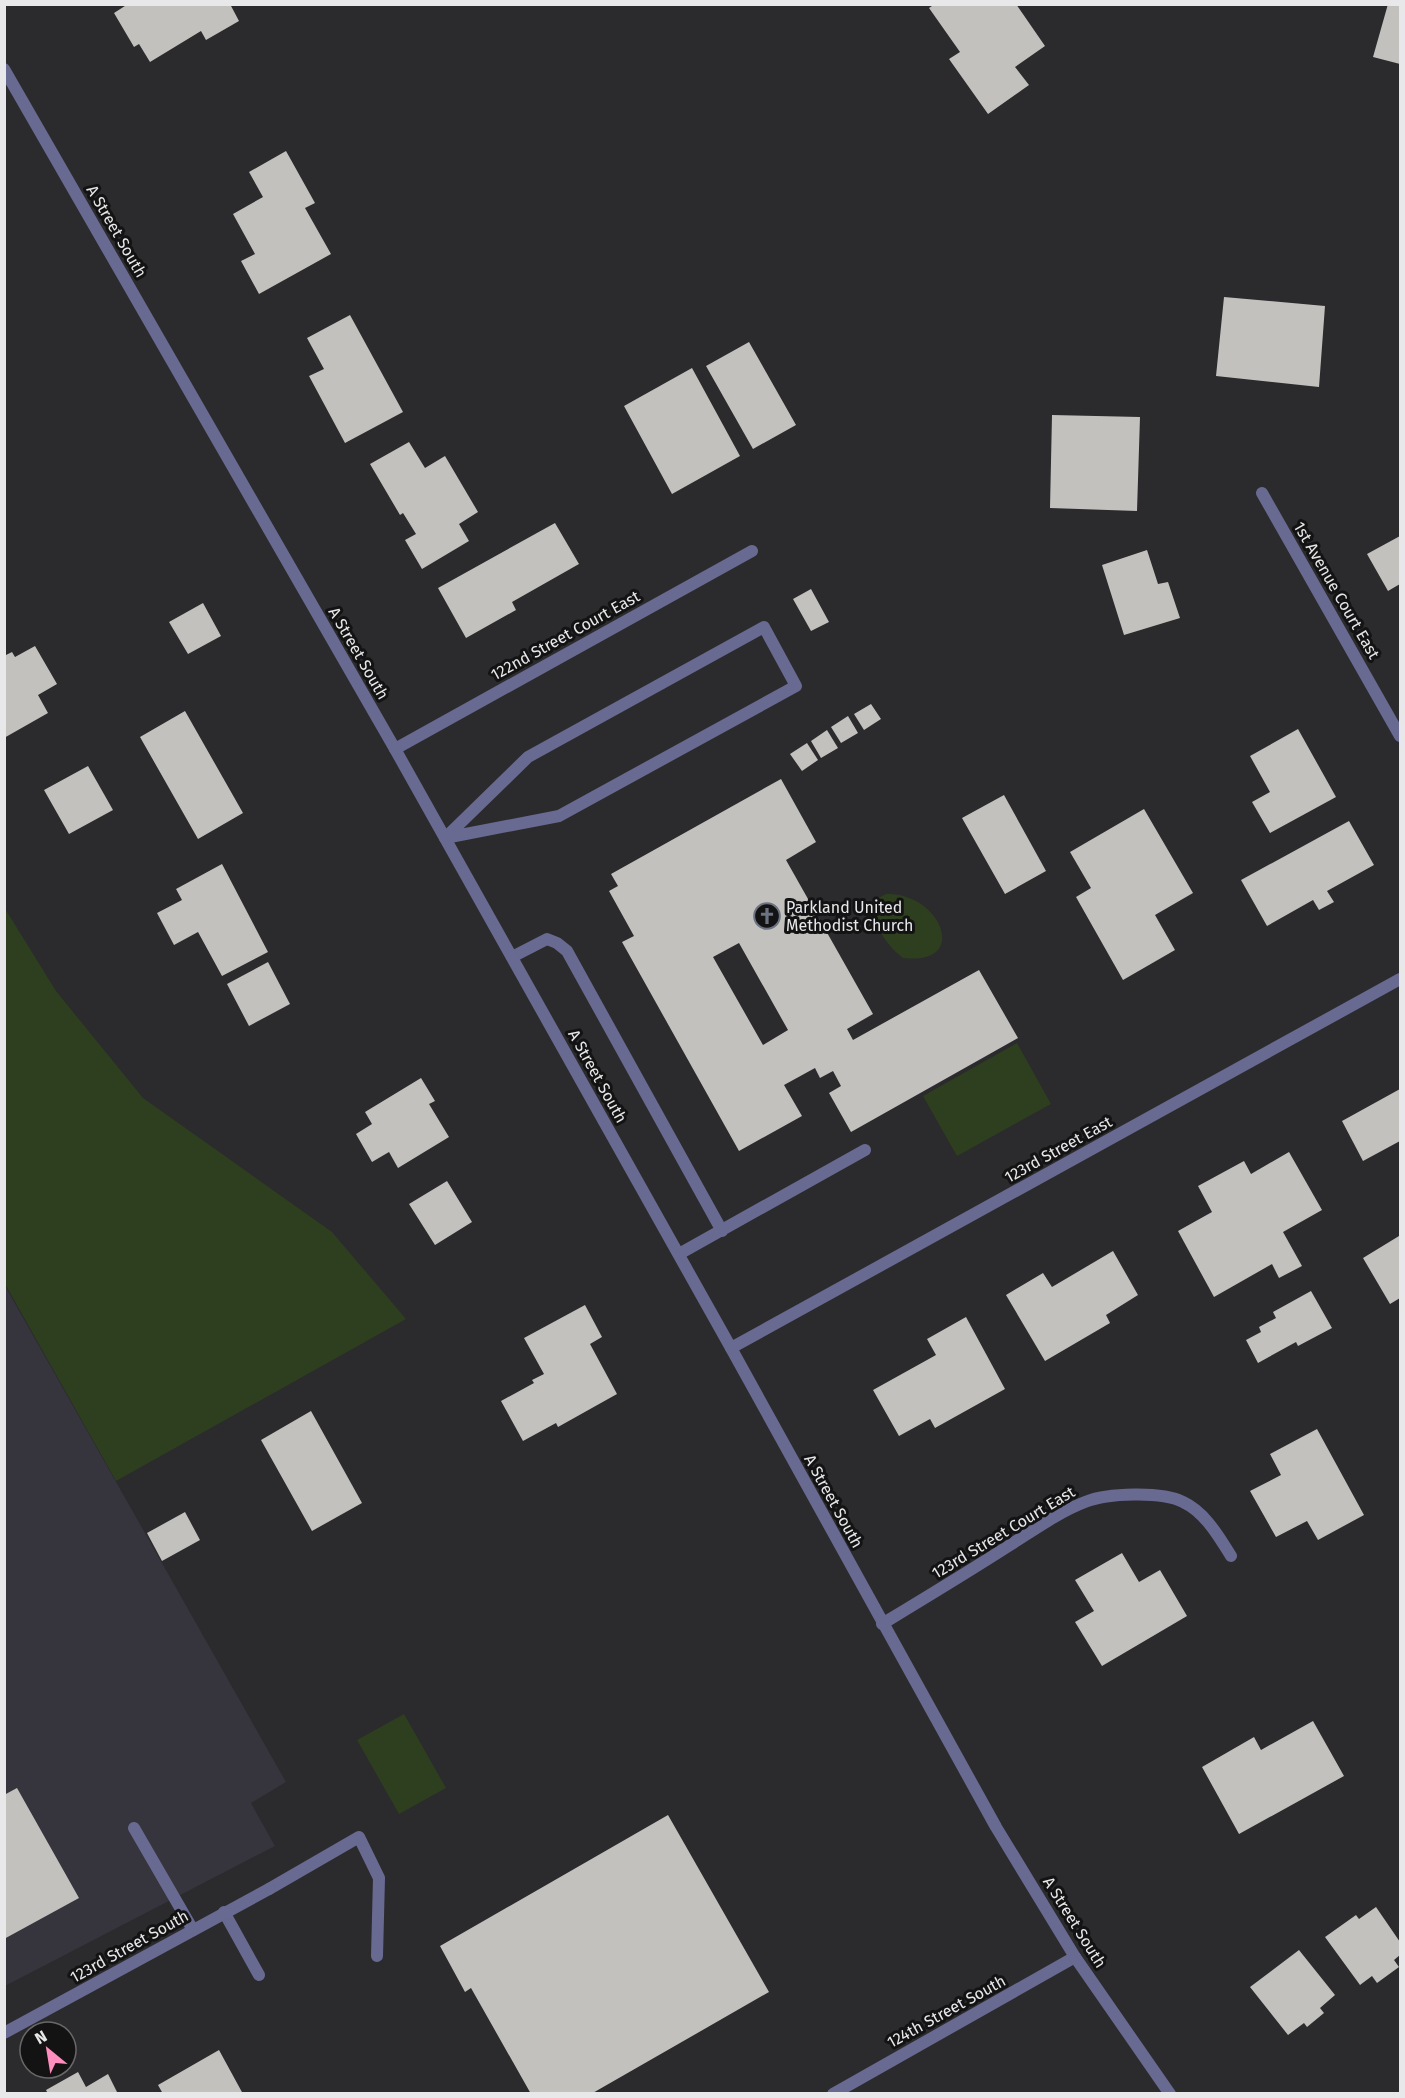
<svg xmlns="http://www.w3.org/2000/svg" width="1405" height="2098" font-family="'Fira Sans',sans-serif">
  <rect width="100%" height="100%" fill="#2b2a2d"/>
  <path fill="#36343c" d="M4,1284L286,1782L251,1803L275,1846L5,1986Z"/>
  <path fill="#2e3f1f" d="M886,894C941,892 971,966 903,958C886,945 868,920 878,898Z
    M4,907L56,991L143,1098L332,1232L406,1319L116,1481L5,1284Z
    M1017,1043L1051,1104L957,1156L923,1096Z
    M404,1714L446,1788L399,1814L357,1740Z"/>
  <path fill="#c3c1be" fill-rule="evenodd" d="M128,4H230L239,21L206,40L201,31L150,62L139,44L134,47L114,13Z
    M935,4H1016L1045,46L1015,67L1029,85L988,114L949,59L960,52L929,8Z
    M1388,4H1400V64L1373,57Z
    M286,151L315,203L305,208L331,254L259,294L241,261L255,254L233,214L263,197L249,172Z
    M1224,297L1325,306L1319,387L1216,376Z
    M350,315L403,412L345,443L309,376L324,369L307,338Z
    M749,342L796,425L753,449L706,366Z
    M692,368L740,456L672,494L624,406Z
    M1052,415L1140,417L1137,511L1050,508Z
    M409,442L425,468L445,456L478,512L459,524L469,541L422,569L405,540L416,534L403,513L400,515L370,464Z
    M555,523L579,564L512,602L516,610L466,638L438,588Z
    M1400,536V584L1388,591L1367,554Z
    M1147,550L1158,584L1168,582L1180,618L1124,635L1102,565Z
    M811,589L829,622L811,631L793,599Z
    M203,603L221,636L188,654L169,622Z
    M35,646L57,684L38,695L48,713L4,738V656L12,652L15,657Z
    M871,704L881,719L864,730L854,714Z
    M185,711L243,813L198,839L140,737Z
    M848,716L858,733L841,743L831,727Z
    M1298,729L1336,797L1270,833L1252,802L1270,792L1250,756Z
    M827,730L838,748L821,758L811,741Z
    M807,743L818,760L802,771L790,754Z
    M88,766L113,810L69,834L44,790Z
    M781,779L816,842L786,860L873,1014L847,1029L853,1040L979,970L1018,1038L851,1132L829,1093L841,1086L833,1071L820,1078L815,1068L784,1085L802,1116L739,1151L622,942L634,936L609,891L618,886L611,874ZM739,943L788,1030L763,1045L713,957Z
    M1004,795L1046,871L1005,894L962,818Z
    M1144,809L1193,893L1155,915L1175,950L1123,980L1076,897L1091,888L1070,852Z
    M1349,821L1374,865L1327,891L1334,902L1319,910L1313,900L1267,926L1241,880Z
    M222,864L268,952L222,976L198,932L174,945L157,913L182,900L176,889Z
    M268,962L290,1004L249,1026L227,984Z
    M421,1078L435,1101L429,1104L449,1137L398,1168L389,1152L372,1162L356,1134L372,1124L365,1112Z
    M1400,1089V1141L1363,1161L1342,1121Z
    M1289,1152L1322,1210L1283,1232L1302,1266L1279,1278L1272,1264L1214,1297L1178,1231L1212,1212L1198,1186L1244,1161L1251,1174Z
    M447,1181L472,1222L435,1245L409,1204Z
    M1399,1236L1400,1298L1390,1304L1363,1258Z
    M1113,1251L1138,1295L1106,1315L1110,1323L1045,1361L1006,1295L1043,1273L1052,1287Z
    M1311,1291L1332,1328L1298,1346L1296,1342L1258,1363L1246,1340L1261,1332L1259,1327L1276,1318L1273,1312Z
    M585,1305L602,1337L590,1344L617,1394L558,1427L556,1423L523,1441L501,1401L534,1383L532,1380L544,1374L524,1338Z
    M966,1317L1005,1389L935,1428L930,1419L899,1436L873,1390L936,1355L927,1339Z
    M311,1411L362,1503L312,1531L261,1440Z
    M1317,1429L1364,1515L1318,1540L1307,1521L1276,1537L1250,1491L1281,1475L1270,1454Z
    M185,1512L200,1540L162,1561L147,1533Z
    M1122,1553L1139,1582L1160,1570L1187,1616L1102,1666L1075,1622L1094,1611L1075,1580Z
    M1313,1721L1344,1776L1239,1834L1202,1767L1254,1737L1261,1750Z
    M17,1788L79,1898L4,1939V1795Z
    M668,1815L769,1992L591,2094H531L471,1988L465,1992L440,1946Z
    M1376,1907L1400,1942V1955L1394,1960L1399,1967L1377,1983L1372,1976L1360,1985L1325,1937L1356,1915L1359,1919Z
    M1299,1950L1335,1995L1320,2008L1324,2013L1307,2027L1304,2023L1288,2035L1250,1987Z
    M219,2050L243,2094H163L158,2085Z
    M78,2072L86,2087L108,2074L118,2094H48L46,2090Z"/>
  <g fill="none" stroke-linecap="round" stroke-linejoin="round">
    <path stroke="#686a91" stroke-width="12" d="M764,627L796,686L559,816L445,838L528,757Z
      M512,957L547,939L557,943L567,951L722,1231
      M679,1254L865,1150
      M134,1828L193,1930
      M269,1889L359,1837L379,1878L377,1956
      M224,1912L259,1975"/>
    <path stroke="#686a91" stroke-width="12" d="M1262,493L1400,736
      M395,749L752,551
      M731,1348L1400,979
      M882,1624C925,1598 968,1572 1010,1545C1034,1530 1059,1512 1085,1502C1107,1493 1162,1491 1183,1502C1205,1512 1219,1537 1231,1556
      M4,2033L269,1889
      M833,2094L1075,1957"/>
    <path stroke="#686a91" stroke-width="12" d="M4,69L395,749L731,1348L996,1827L1075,1957L1170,2094"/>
  </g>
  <defs>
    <g id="church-ring" transform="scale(1.35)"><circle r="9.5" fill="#131314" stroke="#6b7280" stroke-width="1.5"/><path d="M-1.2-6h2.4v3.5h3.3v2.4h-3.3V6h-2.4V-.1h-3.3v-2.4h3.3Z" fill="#6b7280"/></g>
  </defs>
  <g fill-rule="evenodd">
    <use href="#church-ring" x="767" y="916"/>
  </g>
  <g text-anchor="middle" stroke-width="6" stroke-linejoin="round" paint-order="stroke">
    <g font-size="16" fill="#e8e7e9" stroke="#131314">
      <text transform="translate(117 231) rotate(60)" y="6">A Street South</text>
      <text transform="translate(1337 590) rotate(60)" y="6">1st Avenue Court East</text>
      <text transform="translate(565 635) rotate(-29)" y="6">122nd Street Court East</text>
      <text transform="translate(359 653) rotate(60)" y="6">A Street South</text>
      <text transform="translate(598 1076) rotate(61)" y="6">A Street South</text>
      <text transform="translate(1058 1149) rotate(-29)" y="6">123rd Street East</text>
      <text transform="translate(834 1501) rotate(61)" y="6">A Street South</text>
      <text transform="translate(1003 1532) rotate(-31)" y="6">123rd Street Court East</text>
      <text transform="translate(1075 1922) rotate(58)" y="6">A Street South</text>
      <text transform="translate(129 1946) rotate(-29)" y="6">123rd Street South</text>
      <text transform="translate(946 2011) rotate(-29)" y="6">124th Street South</text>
    </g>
    <g font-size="16" fill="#e8e7e9" stroke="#131314" text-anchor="start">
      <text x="786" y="913">Parkland United<tspan x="786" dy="18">Methodist Church</tspan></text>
    </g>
  </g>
  <rect width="1405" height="2098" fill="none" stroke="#e8e7e9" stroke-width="12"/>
  <g transform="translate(48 2050) rotate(330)"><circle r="28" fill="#131314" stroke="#686869" stroke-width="1.5"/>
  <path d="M0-4.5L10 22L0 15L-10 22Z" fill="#fe8ebd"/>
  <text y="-9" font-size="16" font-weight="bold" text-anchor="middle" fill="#e8e7e9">N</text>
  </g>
</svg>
